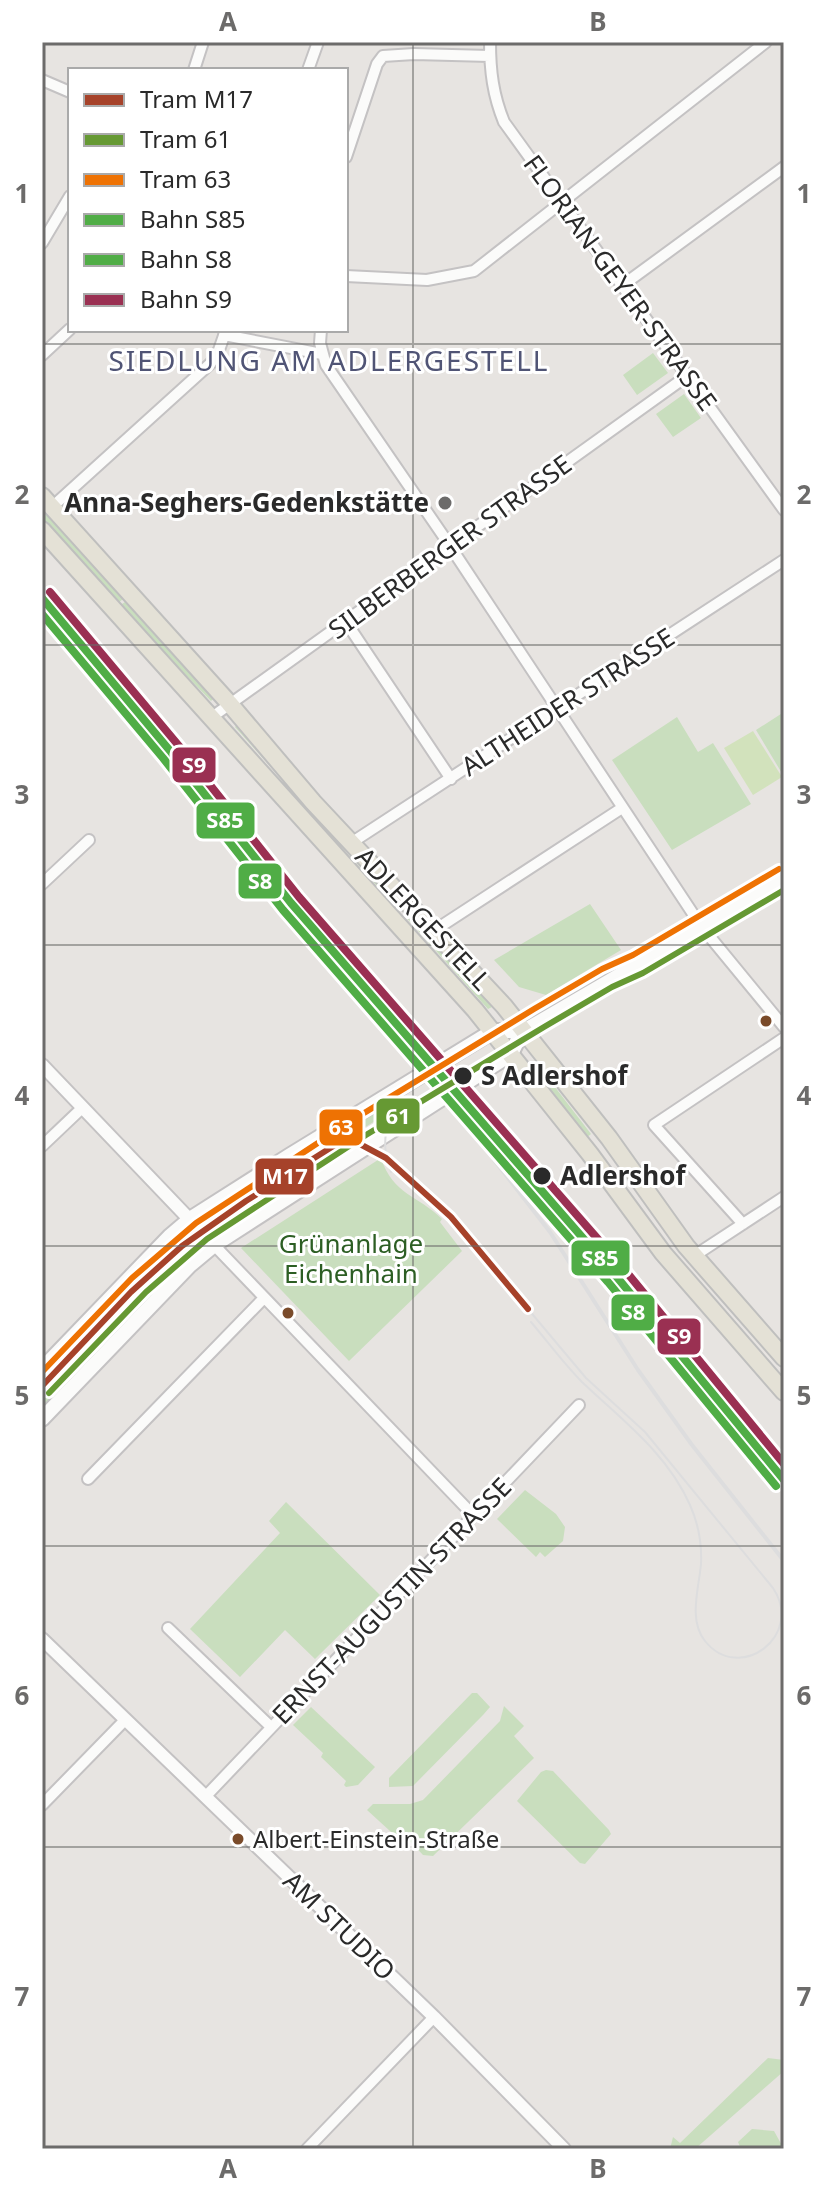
<svg xmlns="http://www.w3.org/2000/svg" width="826" height="2191" font-family="'Noto Sans',sans-serif">
  <rect width="100%" height="100%" fill="#e7e4e1"/>
  <path fill="#c9debe" d="M653,353L668,373L637,395L623,375Z
    M684,394L701,418L673,437L656,414Z
    M42,510L123,599L117,604L42,521Z
    M125,602L213,699L211,701L119,606Z
    M784,712V774L783,775L756,730Z
    M677,717L698,752L713,743L751,804L672,850L612,760Z
    M237,725L380,883L377,886L235,727Z
    M590,904L621,950L546,995L519,987L494,960Z
    M407,913L492,1007L488,1009L404,915Z
    M538,1065L591,1134L586,1138L532,1070Z
    M383,1105L388,1113L338,1144L334,1140L306,1159L308,1164L234,1212L224,1206Z
    M339,1157L238,1222L235,1219L314,1168Z
    M381,1158C393,1195 418,1195 442,1219L440,1222L462,1251L349,1361L241,1248Z
    M171,1243L181,1255L184,1254L189,1259L42,1410V1375Z
    M525,1490L556,1514L565,1527L563,1541L545,1557L540,1552L536,1557L497,1519Z
    M286,1502L380,1595L315,1659L285,1630L240,1677L190,1629L280,1533L269,1521Z
    M472,1693H477L490,1707L483,1715L413,1786L389,1787V1778Z
    M504,1706L524,1726L514,1736L534,1758L433,1856L423,1855L406,1837L402,1842L367,1810L373,1804H410L423,1800L500,1721Z
    M311,1707L375,1767L358,1785L346,1787L344,1785L346,1781L321,1757L323,1753L293,1725Z
    M546,1770L553,1771L609,1830L611,1834L585,1864L580,1863L517,1801L541,1772Z
    M768,2058L784,2060V2071L695,2149H670L673,2137L680,2143Z
    M752,2129L774,2131L784,2149H741L738,2142Z"/>
  <path fill="#d2e2bc" d="M753,731L782,777L753,795L724,748Z"/>
  <g fill="none" stroke-linecap="round" stroke-linejoin="round">
    <g stroke="#c4c2c3" stroke-width="14">
      <path id="minor" d="M490,42C490,71 493,95 504,122L784,510
        M194,70L203,42
        M308,70L318,42
        M42,80L70,92
        M346,157L377,64L383,56L414,54L490,56
        M42,243L70,196
        M346,276L427,280L474,271L766,42
        M623,285L784,167
        M321,330L320,343L326,365L444,537L701,926L784,1027
        M224,335L322,354
        M42,355L70,329
        M52,507L211,363L219,350L226,330
        M346,622L451,779
        M212,717L687,376
        M351,843L784,560
        M42,884L89,840
        M435,930L622,808
        M42,1146L82,1108
        M743,1224L654,1125L784,1038
        M214,1245L474,1516
        M694,1256L784,1197
        M88,1479L263,1299
        M168,1628L271,1727
        M206,1796L579,1405
        M42,1805L125,1720
        M307,2149L434,2017"/>
    </g>
    <g stroke="#c4c2c3" stroke-width="16">
      <path id="tertiary" d="M522,1031L784,878
        M42,1065L214,1245
        M42,1639L434,2017L564,2149"/>
    </g>
    <g stroke="#c4c2c3" stroke-width="18">
      <path id="secondary" d="M42,1369L170,1236L190,1219L289,1156L493,1031H522L511,1054L214,1245L190,1265L42,1419"/>
    </g>
    <g stroke="#bfbfbe" stroke-width="20">
      <path id="primary" d="M42,496L229,703L313,802L504,1006L609,1138L686,1246L784,1358
        M42,530L475,1010L590,1154L663,1253L784,1392"/>
    </g>
    <use href="#minor" stroke="#fbfbfa" stroke-width="10"/>
    <use href="#tertiary" stroke="#fbfbfa" stroke-width="12"/>
    <use href="#secondary" stroke="#fbfbfa" stroke-width="14"/>
    <use href="#primary" stroke="#e4e1d6" stroke-width="16"/>
    <path stroke="#ddddde" stroke-width="2" d="M391,1172C380,1143 384,1120 407,1099
      M528,1309L586,1378L645,1432L773,1588C805,1636 739,1684 705,1641C688,1620 699,1588 701,1564C702,1544 698,1523 690,1505C667,1453 622,1420 582,1382C564,1364 548,1342 531,1322"/>
    <path stroke="#ddddde" stroke-width="4" d="M494,1160L550,1232L638,1370L692,1445L784,1561"/>
    <g stroke="#fff" stroke-width="14">
      <path id="rail-1" d="M42,598L171,752L291,903L616,1276L784,1480"/>
    </g>
    <g stroke="#fff" stroke-width="14">
      <path id="rail-2" d="M42,614L163,758L283,910L608,1282L776,1486"/>
    </g>
    <g stroke="#fff" stroke-width="14">
      <path id="rail-3" d="M50,592L179,746L299,897L624,1269L784,1464"/>
    </g>
    <use href="#rail-1" stroke="#50ad46" stroke-width="8"/>
    <use href="#rail-2" stroke="#50ad46" stroke-width="8"/>
    <use href="#rail-3" stroke="#9a3052" stroke-width="8"/>
    <g stroke="#fff" stroke-width="12">
      <path id="tram-1" d="M42,1386L131,1292L182,1246L246,1201L335,1145L358,1143L386,1158L451,1217L528,1309"/>
    </g>
    <g stroke="#fff" stroke-width="12">
      <path id="tram-2" d="M49,1393L146,1292L207,1239L366,1135L544,1027L612,987L643,973L784,890"/>
    </g>
    <g stroke="#fff" stroke-width="12">
      <path id="tram-3" d="M42,1372L132,1278L196,1223L356,1118L534,1009L602,969L633,955L779,869"/>
    </g>
    <use href="#tram-1" stroke="#a6422a" stroke-width="6"/>
    <use href="#tram-2" stroke="#693" stroke-width="6"/>
    <use href="#tram-3" stroke="#ee7203" stroke-width="6"/>
  </g>
  <path fill="none" stroke="#6c6b6a" stroke-width="2" stroke-opacity="0.55" d="M413,42V2149M42,344H784M42,645H784M42,945H784M42,1246H784M42,1546H784M42,1847H784"/>
  <circle fill="#6c6b6a" stroke="#fff" stroke-width="3" cx="445" cy="503" r="8"/>
  <g fill="#7a4b2a" stroke="#fff" stroke-width="3">
    <circle cx="766" cy="1021" r="7"/>
    <circle cx="288" cy="1313" r="7"/>
    <circle cx="238" cy="1839" r="7"/>
  </g>
  <g fill="#2a2a2a" stroke="#fff" stroke-width="3">
    <circle cx="463" cy="1076" r="10"/>
    <circle cx="542" cy="1176" r="10"/>
  </g>
  <g text-anchor="middle" stroke-width="6" stroke-linejoin="round" paint-order="stroke">
    <g font-size="24" fill="#2a2a2a" stroke="#fff" text-anchor="start">
      <text x="253" y="1848">Albert-Einstein-Straße</text>
    </g>
    <g font-size="26" fill="#2a2a2a" stroke="#fff">
      <text transform="translate(620 283) rotate(54)" y="9">FLORIAN-GEYER-STRASSE</text>
      <text transform="translate(450 547) rotate(-36)" y="9">SILBERBERGER STRASSE</text>
      <text transform="translate(568 702) rotate(-33)" y="9">ALTHEIDER STRASSE</text>
      <text transform="translate(423 919) rotate(47)" y="9">ADLERGESTELL</text>
      <text transform="translate(392 1601) rotate(-46)" y="9">ERNST-AUGUSTIN-STRASSE</text>
      <text transform="translate(339 1926) rotate(44)" y="9">AM STUDIO</text>
    </g>
    <g font-size="26" font-weight="bold" fill="#2a2a2a" stroke="#fff" text-anchor="end">
      <text x="429" y="512">Anna-Seghers-Gedenkstätte</text>
    </g>
    <g font-size="26" font-weight="bold" fill="#2a2a2a" stroke="#fff" text-anchor="start">
      <text x="481" y="1085">S Adlershof</text>
      <text x="560" y="1185">Adlershof</text>
    </g>
    <g font-size="26" fill="#2c5e23" stroke="#fff">
      <text x="351" y="1253">Grünanlage<tspan x="351" dy="30">Eichenhain</tspan></text>
    </g>
    <g font-size="28" letter-spacing="2" fill="#505475" stroke="#fff">
      <text x="329" y="371">SIEDLUNG AM ADLERGESTELL</text>
    </g>
  </g>
  <g stroke="#fff" stroke-width="3">
    <rect x="171" y="746" width="46" height="38" rx="8" fill="#9a3052"/>
    <rect x="195" y="801" width="61" height="39" rx="8" fill="#50ad46"/>
    <rect x="237" y="862" width="46" height="38" rx="8" fill="#50ad46"/>
    <rect x="375" y="1097" width="46" height="38" rx="8" fill="#693"/>
    <rect x="318" y="1108" width="46" height="39" rx="8" fill="#ee7203"/>
    <rect x="254" y="1157" width="61" height="39" rx="8" fill="#a6422a"/>
    <rect x="570" y="1239" width="61" height="38" rx="8" fill="#50ad46"/>
    <rect x="610" y="1293" width="46" height="39" rx="8" fill="#50ad46"/>
    <rect x="656" y="1317" width="46" height="39" rx="8" fill="#9a3052"/>
  </g>
  <g font-size="22" text-anchor="middle" font-weight="bold" fill="#fff">
    <text x="194" y="773">S9</text>
    <text x="225" y="828">S85</text>
    <text x="260" y="889">S8</text>
    <text x="398" y="1124">61</text>
    <text x="341" y="1135">63</text>
    <text x="285" y="1184">M17</text>
    <text x="600" y="1266">S85</text>
    <text x="633" y="1320">S8</text>
    <text x="679" y="1344">S9</text>
  </g>
  <rect width="826" height="2191" fill="none" stroke="#ffffff" stroke-width="88"/>
  <rect x="68" y="68" width="280" height="264" fill="#ffffff" stroke="#aaaaaa" stroke-width="2"/>
  <rect x="84" y="94" width="40" height="12" fill="#a6422a" stroke="#aaaaaa" stroke-width="2"/>
  <text x="140" y="108" font-size="24" fill="#2a2a2a">Tram M17</text>
  <rect x="84" y="134" width="40" height="12" fill="#669933" stroke="#aaaaaa" stroke-width="2"/>
  <text x="140" y="148" font-size="24" fill="#2a2a2a">Tram 61</text>
  <rect x="84" y="174" width="40" height="12" fill="#ee7203" stroke="#aaaaaa" stroke-width="2"/>
  <text x="140" y="188" font-size="24" fill="#2a2a2a">Tram 63</text>
  <rect x="84" y="214" width="40" height="12" fill="#50ad46" stroke="#aaaaaa" stroke-width="2"/>
  <text x="140" y="228" font-size="24" fill="#2a2a2a">Bahn S85</text>
  <rect x="84" y="254" width="40" height="12" fill="#50ad46" stroke="#aaaaaa" stroke-width="2"/>
  <text x="140" y="268" font-size="24" fill="#2a2a2a">Bahn S8</text>
  <rect x="84" y="294" width="40" height="12" fill="#9a3052" stroke="#aaaaaa" stroke-width="2"/>
  <text x="140" y="308" font-size="24" fill="#2a2a2a">Bahn S9</text>
  <rect x="44" y="44" width="738" height="2103" fill="none" stroke="#6c6b6a" stroke-width="3"/>
  <g font-size="26" text-anchor="middle" font-weight="bold" fill="#6c6b6a">
    <text x="228" y="31">A</text>
    <text x="598" y="31">B</text>
    <text x="22" y="203">1</text>
    <text x="804" y="203">1</text>
    <text x="22" y="504">2</text>
    <text x="804" y="504">2</text>
    <text x="22" y="804">3</text>
    <text x="804" y="804">3</text>
    <text x="22" y="1105">4</text>
    <text x="804" y="1105">4</text>
    <text x="22" y="1405">5</text>
    <text x="804" y="1405">5</text>
    <text x="22" y="1705">6</text>
    <text x="804" y="1705">6</text>
    <text x="22" y="2006">7</text>
    <text x="804" y="2006">7</text>
    <text x="228" y="2178">A</text>
    <text x="598" y="2178">B</text>
  </g>
</svg>
